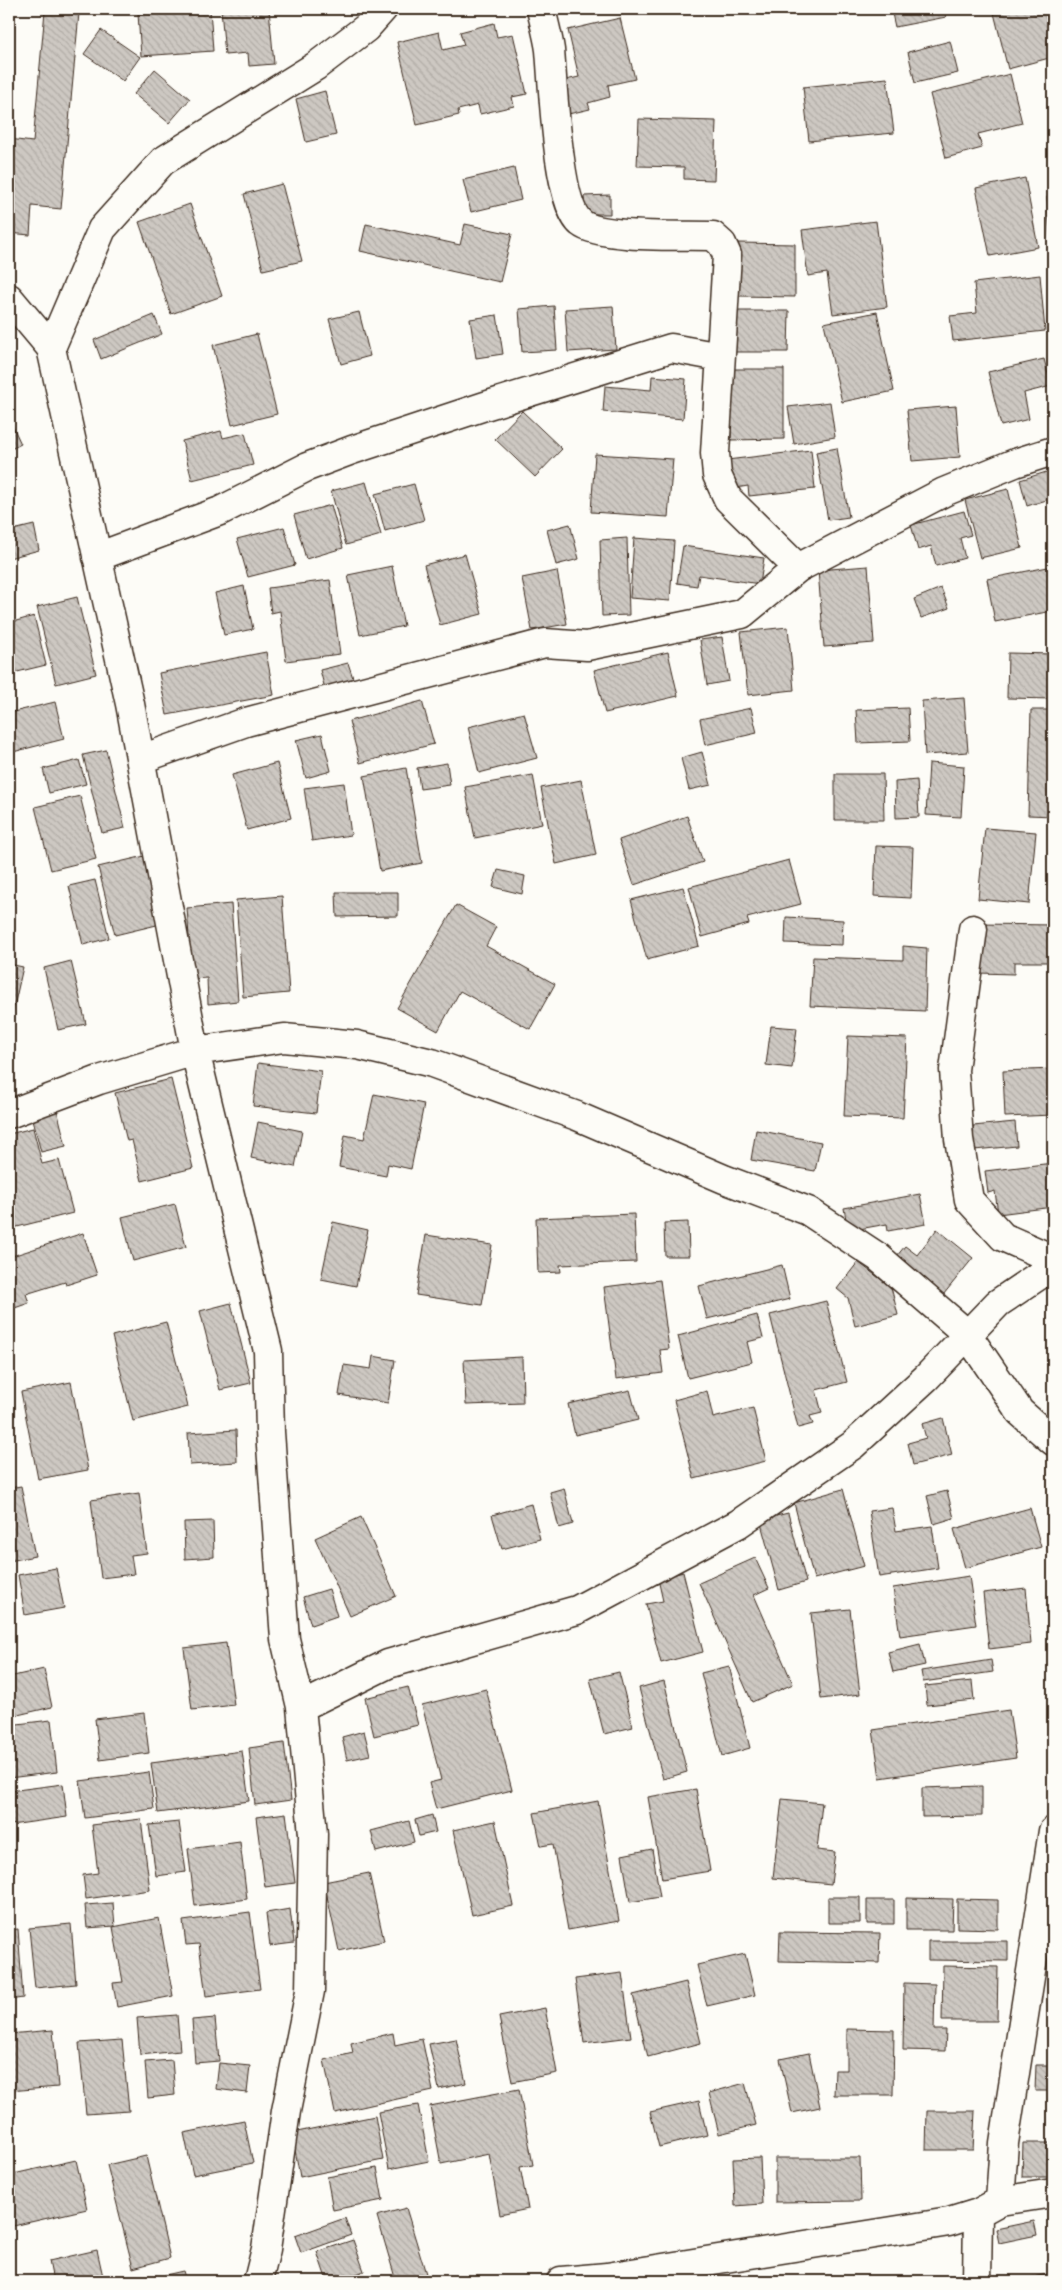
<svg xmlns="http://www.w3.org/2000/svg" width="1062" height="2290" font-family="Dekko,sans-serif">
  <defs>
    <pattern id="building-back-hatch" width="6" height="6" patternUnits="userSpaceOnUse" patternTransform="scale(1.25)"><rect width="6" height="6" fill="#cdc8c2"/><path d="M-1 5l2 2M0 0l6 6M5-1l2 2" fill="none" stroke="#b1aca6"/></pattern>
  </defs>
  <rect width="100%" height="100%" fill="#fdfcf7"/>
  <filter id="ink" filterUnits="userSpaceOnUse"><feTurbulence type="fractalNoise" baseFrequency=".02" numOctaves="2"/><feDisplacementMap in="SourceGraphic" scale="10" xChannelSelector="R" yChannelSelector="G"/><feConvolveMatrix kernelMatrix="1 2 1 2 8 2 1 2 1" color-interpolation-filters="sRGB"/></filter>
  <g filter="url(#ink)">
    <path fill="url(#building-back-hatch)" stroke="#3b2a1e" d="M174,9H210L213,51L141,56L138,14L174,11Z
      M221,9H269L274,64L249,66L248,53L225,55Z
      M891,9H944L946,17L895,27Z
      M1012,9H1052L1053,57L1008,69L994,13Z
      M45,11L79,13L61,209L32,206L30,235L9,233V139L33,142Z
      M620,18L635,79L608,85L610,97L588,103L590,109L564,115L557,82L579,77L568,30Z
      M494,23L497,37L513,34L527,94L512,97L514,106L480,114L478,105L458,110L459,115L417,125L397,42L439,32L443,50L464,45L460,32Z
      M101,30L140,57L123,81L84,54Z
      M950,41L958,73L915,83L908,52Z
      M155,69L190,99L169,123L134,94Z
      M1010,74L1022,123L978,134L982,148L946,158L930,94Z
      M887,78L894,133L809,141L803,87Z
      M325,91L336,135L306,142L296,99Z
      M639,119L716,121L714,180L684,179V167L637,166Z
      M514,168L521,200L471,212L463,180Z
      M1025,178L1038,247L990,256L976,188Z
      M282,184L302,261L263,270L244,194Z
      M610,195V214H585L584,196Z
      M1047,197H1053V258H1052Z
      M190,204L222,296L171,314L139,222Z
      M876,221L887,307L833,314L827,273L808,276L802,230Z
      M366,224L460,245L465,224L512,234L500,282L360,251Z
      M738,243L795,244V297L738,296Z
      M1040,275L1045,331L953,341L950,316L977,313L974,283Z
      M554,306L557,350L522,352L519,309Z
      M613,306L616,349L568,352L565,309Z
      M735,311H789L788,352H735Z
      M359,312L370,356L341,364L329,319Z
      M877,312L894,391L842,402L824,323Z
      M154,315L162,334L101,359L94,340Z
      M497,315L503,354L476,358L470,319Z
      M257,334L277,414L232,425L213,345Z
      M1044,359L1051,386L1024,393L1029,419L1001,426L988,372Z
      M731,369H784V439L731,440Z
      M652,376L686,379L683,419L603,412L605,386L651,390Z
      M830,402L835,437L794,444L788,407Z
      M956,406L960,457L912,461L907,410Z
      M522,411L562,449L535,477L495,439Z
      M9,418L21,444L9,450Z
      M221,431L223,438L245,433L253,465L192,480L182,441Z
      M837,448L849,517L828,520L816,452Z
      M811,450L815,489L749,496L748,486L730,489L727,460Z
      M595,454L673,459L668,517L591,512Z
      M1053,470V498L1027,506L1020,480Z
      M366,482L381,535L346,545L331,491Z
      M414,484L424,520L385,531L375,494Z
      M1008,489L1022,548L980,558L965,500Z
      M331,505L343,548L306,559L294,515Z
      M964,511L971,535L960,538L965,558L936,566L931,546L918,550L911,525Z
      M570,524L579,559L556,565L547,530Z
      M34,525L39,550L9,558V531Z
      M284,527L295,565L248,577L237,539Z
      M627,538L629,615L602,616L600,540Z
      M634,538L674,541L670,601L630,598Z
      M683,546L764,558L760,584L699,575L697,586L677,583Z
      M465,554L482,614L440,625L424,565Z
      M392,566L404,626L360,635L348,575Z
      M868,566L874,643L824,647L818,570Z
      M1053,566V595L1050,596L1052,611L995,622L987,579Z
      M557,571L567,624L532,630L522,578Z
      M330,580L340,654L286,661L280,611L271,613L268,588Z
      M244,586L253,629L224,635L215,593Z
      M941,588L949,608L921,618L914,599Z
      M77,597L96,674L56,684L37,607Z
      M34,616L46,665L9,674V623Z
      M788,627L794,690L748,695L741,632Z
      M722,637L729,681L707,685L700,640Z
      M266,652L274,695L167,715L159,673Z
      M668,652L678,696L605,713L594,670Z
      M1008,653L1053,654V699L1007,698Z
      M348,663L354,681L325,689L320,670Z
      M964,698L968,752L925,755L922,701Z
      M422,701L434,744L360,763L349,721Z
      M55,702L64,739L9,753V713Z
      M751,708L757,733L705,745L700,719Z
      M908,708L910,741L858,743L856,710Z
      M1031,710H1053V816L1028,815Z
      M524,713L537,758L479,773L468,727Z
      M322,734L331,771L306,778L296,740Z
      M106,750L125,828L102,833L83,755Z
      M702,752L711,785L689,790L681,758Z
      M79,760L86,784L49,793L43,769Z
      M277,763L291,818L247,830L232,775Z
      M447,763L450,785L420,789L417,768Z
      M929,763L964,766L961,817L926,815Z
      M406,768L422,863L380,871L364,776Z
      M835,774H883L884,820H835Z
      M533,775L542,824L475,838L465,787Z
      M581,780L596,855L556,864L541,788Z
      M917,780L919,817L896,818L895,782Z
      M344,783L351,835L312,841L304,788Z
      M80,796L96,859L51,870L35,807Z
      M687,816L703,862L634,885L619,840Z
      M985,828L1036,832L1029,904L978,899Z
      M876,846L913,847L911,898L874,896Z
      M149,855L165,923L115,935L98,867Z
      M1053,859V908L1048,907Z
      M789,860L801,904L747,918L749,924L702,937L689,887Z
      M498,870L525,876L522,894L493,887Z
      M95,880L109,938L83,945L69,886Z
      M683,887L699,946L647,960L631,900Z
      M336,892H398V916L337,917Z
      M282,896L289,993L243,997L236,900Z
      M231,904L238,1001L208,1004L207,978L192,979L187,908Z
      M456,905L496,927L486,946L555,984L530,1029L460,991L438,1031L397,1008Z
      M786,917L843,920L842,945L785,943Z
      M979,924L1053,925V962H1014V974L978,973Z
      M903,946L927,948L925,1011L810,1006L813,957L903,960Z
      M71,961L86,1024L58,1030L44,968Z
      M9,964L23,967L11,1020L9,1019Z
      M771,1026L797,1028L792,1068L766,1065Z
      M848,1036L907,1038L903,1118L844,1116Z
      M258,1063L321,1071L316,1113L253,1106Z
      M1053,1069V1115L1005,1117L1003,1071Z
      M171,1079L193,1168L142,1181L132,1140L127,1141L115,1093Z
      M374,1094L424,1104L411,1169L388,1164L386,1176L339,1167L345,1135L364,1139Z
      M56,1106L66,1146L41,1152L31,1112Z
      M258,1122L302,1131L295,1167L251,1158Z
      M1015,1122L1017,1146L974,1150L973,1126Z
      M33,1128L42,1164L59,1160L73,1213L9,1229V1134Z
      M756,1130L821,1142L815,1171L751,1160Z
      M1053,1163V1207L998,1214L995,1191L988,1193L985,1171Z
      M920,1194L926,1224L888,1231L887,1224L848,1231L844,1208Z
      M175,1204L186,1247L133,1261L122,1217Z
      M634,1214L636,1262L560,1265L561,1272L538,1273L536,1218Z
      M333,1222L368,1230L356,1286L321,1279Z
      M688,1222L689,1256H665L664,1223Z
      M937,1229L973,1258L939,1300L892,1262L905,1246L917,1255Z
      M83,1233L97,1275L66,1285L65,1282L26,1294L29,1303L9,1310V1257Z
      M426,1235L492,1245L482,1305L416,1295Z
      M858,1262L891,1287L898,1315L855,1326L848,1298L837,1289Z
      M782,1265L790,1299L707,1319L699,1286Z
      M660,1280L669,1349L660,1350L663,1373L616,1379L604,1287Z
      M826,1301L847,1382L816,1390L822,1413L810,1416L813,1424L798,1428L770,1315Z
      M231,1303L251,1383L220,1390L200,1311Z
      M757,1315L763,1338L747,1342L752,1362L688,1378L678,1336Z
      M166,1322L188,1407L133,1421L112,1336Z
      M373,1356L395,1360L388,1403L339,1395L344,1365L371,1369Z
      M522,1357L523,1403L466,1405L464,1360Z
      M71,1382L88,1470L38,1479L21,1392Z
      M630,1390L638,1420L575,1435L568,1404Z
      M707,1391L713,1418L753,1408L766,1461L694,1479L674,1400Z
      M943,1418L952,1455L913,1465L908,1443L926,1438L922,1424Z
      M236,1430L237,1462L190,1465L188,1433Z
      M21,1486L35,1556L9,1561V1488Z
      M564,1488L573,1524L559,1528L550,1492Z
      M843,1489L864,1566L814,1579L794,1503Z
      M947,1491L954,1518L934,1524L927,1496Z
      M139,1493L147,1553L131,1555L134,1574L101,1578L91,1500Z
      M531,1504L540,1539L502,1549L492,1515Z
      M892,1508L896,1531L932,1526L938,1568L879,1577L869,1511Z
      M1030,1508L1041,1547L965,1568L954,1529Z
      M788,1513L806,1582L779,1590L760,1520Z
      M361,1517L396,1596L350,1616L315,1538Z
      M213,1521L214,1557L185,1559L184,1522Z
      M755,1558L769,1588L754,1595L793,1684L752,1702L699,1583Z
      M56,1568L64,1608L25,1615L18,1575Z
      M683,1572L703,1652L661,1663L646,1604L663,1601L658,1579Z
      M969,1576L976,1625L900,1636L893,1588Z
      M1026,1588L1031,1644L989,1649L983,1593Z
      M329,1589L337,1616L311,1625L303,1597Z
      M850,1609L860,1694L821,1699L811,1613Z
      M226,1643L234,1705L192,1710L184,1648Z
      M920,1644L925,1665L893,1672L888,1652Z
      M991,1660L993,1672L923,1682L921,1671Z
      M729,1666L750,1748L722,1756L701,1673Z
      M44,1669L52,1707L9,1717V1677Z
      M619,1672L633,1727L604,1734L590,1679Z
      M664,1681L687,1772L663,1779L639,1688Z
      M972,1681L974,1700L927,1705L925,1686Z
      M408,1687L418,1725L374,1736L365,1698Z
      M486,1689L512,1790L436,1809L429,1783L441,1780L422,1705Z
      M1009,1710L1016,1758L880,1778L873,1730Z
      M144,1713L149,1753L100,1760L95,1719Z
      M51,1720L57,1772L9,1778V1725Z
      M364,1731L370,1755L347,1760L342,1737Z
      M284,1743L291,1800L255,1805L249,1748Z
      M242,1751L249,1801L158,1813L151,1763Z
      M149,1772L154,1809L85,1818L80,1781Z
      M63,1784L67,1817L11,1825L9,1791Z
      M982,1786V1816L922,1817V1788Z
      M696,1789L710,1871L662,1879L648,1797Z
      M782,1799L822,1803L817,1850L835,1852L831,1884L773,1878Z
      M598,1801L619,1921L568,1930L553,1844L541,1846L534,1813Z
      M286,1813L295,1883L265,1887L256,1817Z
      M432,1815L436,1832L419,1836L415,1820Z
      M141,1819L150,1890L86,1899L83,1875L98,1873L92,1825Z
      M409,1821L414,1842L376,1852L371,1831Z
      M495,1821L513,1906L472,1915L453,1830Z
      M179,1822L186,1872L156,1876L149,1825Z
      M240,1842L247,1899L195,1906L188,1849Z
      M652,1849L660,1897L630,1902L622,1855Z
      M369,1873L384,1941L339,1951L324,1882Z
      M828,1897H860V1923H828Z
      M906,1898L953,1899L952,1930H906Z
      M957,1899L998,1900V1929L957,1928Z
      M867,1900H894V1924H867Z
      M113,1903L115,1926L87,1928L85,1905Z
      M290,1909L294,1943L270,1946L266,1913Z
      M250,1912L260,1989L206,1996L199,1944L186,1945L183,1921Z
      M159,1918L173,1996L117,2007L113,1983L123,1982L113,1927Z
      M71,1924L76,1984L35,1988L29,1928Z
      M18,1929L23,1998L9,2000V1930Z
      M780,1932L880,1933L879,1963L779,1961Z
      M928,1941H1008V1961L928,1960Z
      M745,1954L755,1995L707,2006L697,1965Z
      M943,1966L998,1967L997,2021H942Z
      M622,1973L631,2037L584,2043L575,1979Z
      M686,1982L701,2043L648,2057L633,1995Z
      M904,1983L935,1984L934,2030H946L945,2051L903,2050Z
      M545,2008L557,2073L512,2082L499,2017Z
      M177,2015L180,2051L140,2055L137,2018Z
      M215,2018L219,2061L195,2063L192,2020Z
      M847,2029L894,2030L893,2095H834L835,2070H847Z
      M53,2030L58,2087L9,2091V2034Z
      M393,2033L395,2045L422,2039L433,2091L335,2113L324,2060L353,2053L351,2043Z
      M456,2039L466,2083L439,2089L429,2044Z
      M122,2040L129,2111L86,2114L79,2043Z
      M809,2053L820,2107L792,2113L780,2059Z
      M172,2060L175,2095L148,2098L145,2062Z
      M219,2063L250,2066L247,2093L216,2089Z
      M1036,2065H1053V2091H1035Z
      M745,2083L756,2125L719,2134L709,2093Z
      M519,2089L533,2165L520,2167L528,2209L500,2215L489,2154L441,2164L430,2106Z
      M699,2101L707,2135L659,2147L650,2112Z
      M418,2105L429,2161L389,2169L378,2112Z
      M927,2111H975L973,2150H926Z
      M375,2116L383,2160L300,2177L292,2133Z
      M244,2121L253,2163L193,2175L184,2133Z
      M1023,2143H1053V2177H1022Z
      M146,2156L170,2258L133,2268L107,2165Z
      M760,2158L762,2204L735,2206L733,2159Z
      M775,2158H860L861,2201L775,2202Z
      M76,2160L87,2209L9,2227V2175Z
      M377,2168L383,2200L333,2210L327,2177Z
      M406,2208L427,2277L414,2281H396L377,2216Z
      M345,2218L351,2235L301,2253L295,2236Z
      M1034,2221L1037,2235L999,2243L996,2229Z
      M353,2240L364,2271L335,2281H327L317,2252Z
      M97,2250L104,2281H53L49,2261Z
      M183,2271L186,2281H139Z
      M1053,2273V2281H1014Z
      M365,2274L368,2281H344Z"/>
    <g fill="none" stroke-linecap="round" stroke-linejoin="round">
      <g stroke="#3b2a1e" stroke-width="31">
        <path id="minor" d="M541,9C544,22 548,36 550,50C553,83 557,204 581,223C600,239 686,235 713,236L722,244L727,255L715,453L717,475L728,499L798,568
          M9,298L51,348L130,704L195,1051L268,1351L270,1432L285,1639L301,1707L313,1834L310,1991L286,2111L266,2249L258,2281
          M51,348L102,229L163,161L316,66L366,28L383,9
          M97,557L220,511L307,467L352,450L485,406L671,348L720,357
          M141,759L246,722L545,643L587,646L742,614L798,568L944,492L1015,463L1053,451
          M973,929L954,1070L959,1139L969,1200L1003,1237L1053,1259
          M9,1114L99,1080L195,1051L284,1038L357,1045L432,1063L577,1116L724,1179L808,1211L878,1257L967,1334L1020,1412L1053,1441
          M301,1707L388,1664L577,1610L738,1524L853,1445L926,1378L998,1303L1053,1266
          M1000,2201L1004,2143L1053,1831
          M561,2281L607,2277L949,2222L978,2213L1000,2201L1053,2193
          M977,2281L978,2213"/>
      </g>
      <use href="#minor" stroke="#fdfcf7" stroke-width="28"/>
    </g>
  </g>
  <rect width="1062" height="2290" fill="none" stroke="#fdfcf7" stroke-width="30"/>
  <rect x="15" y="15" width="1032" height="2260" fill="none" stroke="#3b2a1e" stroke-width="2" filter="url(#ink)"/>
</svg>
